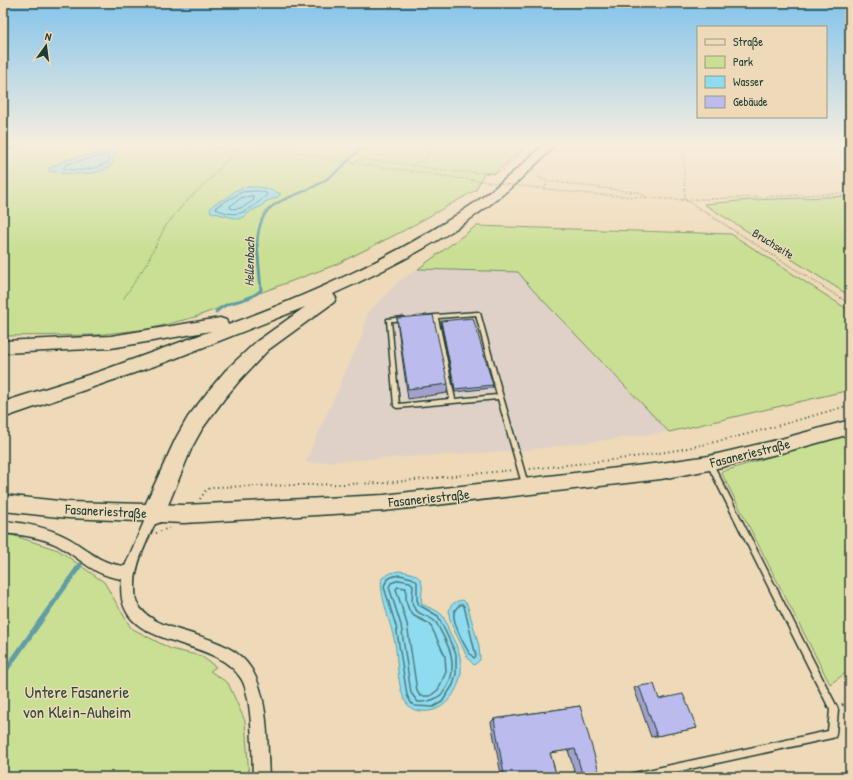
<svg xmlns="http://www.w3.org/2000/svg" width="853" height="780" font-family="'Patrick Hand',sans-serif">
  <rect width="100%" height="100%" fill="#eedab8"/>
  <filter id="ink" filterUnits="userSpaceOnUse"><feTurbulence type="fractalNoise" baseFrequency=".025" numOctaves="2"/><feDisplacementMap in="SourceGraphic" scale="8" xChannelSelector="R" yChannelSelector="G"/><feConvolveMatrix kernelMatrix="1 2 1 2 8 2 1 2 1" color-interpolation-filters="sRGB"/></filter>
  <g filter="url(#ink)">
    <path fill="#dfd1c8" d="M418,269L518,272L532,289L669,432L526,450L305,463L363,333L367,313L399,281Z"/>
    <path fill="#c9df94" stroke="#748e64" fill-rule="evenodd" d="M3,143H168L195,147L201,143H529L494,174L484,173L476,190L403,231L335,265L195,317L149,329L95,335L3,336ZM106,151L112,165C91,175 72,175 49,171L54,165Z
      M850,196V296L704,204L751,200Z
      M476,226L731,234L850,311V390L669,432L532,289L518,272L418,269Z
      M850,432V670L830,684L721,472Z
      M3,535H12L58,550L104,582L131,628L171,649L201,656L216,667L210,671L228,683L245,721L249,777H3Z"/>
    <path fill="#8fdbef" stroke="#629ca4" d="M106,151L114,152L117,153L113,159L115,161C101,179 68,174 49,171V168L66,160Z
      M258,187L269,189L281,194L278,197L265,202L262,206L251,211L244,217L238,219L211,212L210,209L214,204L228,197L236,190L246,187Z
      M399,571C408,572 421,574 422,585C423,591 420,597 422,604C428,608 436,609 441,614C446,619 447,627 450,633C458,648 462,656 461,673C458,693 443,714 421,711C416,711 411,709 408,705C397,693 398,660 395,643C392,627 378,591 382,578L391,573Z
      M463,600L467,604L479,646L480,660L474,665C467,659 463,648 459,640C453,628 438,603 463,600Z"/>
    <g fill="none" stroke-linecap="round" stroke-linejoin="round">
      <path stroke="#4c7c7f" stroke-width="1" d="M106,155L109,156V162C95,169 78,173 63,168L67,164Z
        M258,191L266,193L267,195C249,210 240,220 216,209L217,206L242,192Z
        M253,196L254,200C246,205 240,211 230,208V206L241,198Z"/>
      <path stroke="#4c7c7f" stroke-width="1.5" d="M400,575L412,578L417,582V600L419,605L438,616L456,654V674L453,685L442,702L433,707L415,706L411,703L407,695L396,626L384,587C386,578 392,576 400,575Z
        M399,580L410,582L413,585C413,592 411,600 413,606C418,617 432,615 437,624C442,634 449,645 451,655C456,679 445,703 418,702L411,693L401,625L389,587L391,583Z
        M398,587L406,588V601L409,610L414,616L430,624L445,656L446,672L438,690L430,696H420L417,691L407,624L396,589Z
        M462,604L464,606L476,656L474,658C467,653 452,622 454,613C455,608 458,606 462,604Z"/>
      <path stroke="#629ca4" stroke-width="2.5" d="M257,246C259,194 288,204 322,182C339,172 352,157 366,143"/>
      <path stroke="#629ca4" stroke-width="3" d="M216,312C228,299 248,303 261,290L257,245"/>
      <path stroke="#629ca4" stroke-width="5" d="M3,674L80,565"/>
      <g stroke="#1f3d34" stroke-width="3">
        <path id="lane" d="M478,312L480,313L503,397L528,484L527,486L525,487L523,486L522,484L498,399L397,408L395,407L394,406L387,320V319L403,317L405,319L403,321H391L399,404L450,399L433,318H425V316L435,315ZM476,315L497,395L455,399L438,318Z
          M708,462H712L837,707L838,710L836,734L835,737L832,738L653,777H630L631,774L634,773L828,731L830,710L707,464Z"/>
      </g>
      <g stroke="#1f3d34" stroke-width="3">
        <path id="street" d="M15,143H23L3,151V147Z
          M153,508L157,510L159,514C150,536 135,561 135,585C135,590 135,599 137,603C155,638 228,628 252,670C269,699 267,744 269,777H253C252,753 253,700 242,680C214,631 111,654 122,579C92,575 82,559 57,545C41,537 21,535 3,533V521C25,523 46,527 66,537C89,549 96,563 125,566L149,510Z"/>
      </g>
      <g stroke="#1f3d34" stroke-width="3">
        <path id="secondary" d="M850,420V434L781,453L709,470L661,479L384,511L184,523L68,518L3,511V495L68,502L184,505L384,495L661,463L709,456L781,439Z"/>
      </g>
      <g stroke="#1f3d34" stroke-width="3">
        <path id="highway" d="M545,143H556C550,152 541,159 533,167C477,223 404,262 333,294L336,298L334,302L268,350L240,380L224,399L202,429L192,447L161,522L153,525L145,522L141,514L176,438L188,417L210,389L226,370L256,342L305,307L166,362L3,418V402L101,371L211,331L111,348L3,353V341L111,336L220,318L226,320L228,325C313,293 398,256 473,204C499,186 522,165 545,143Z"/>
      </g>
      <path stroke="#1f3d34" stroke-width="1.5" stroke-dasharray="0.5 2" stroke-linecap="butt" d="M190,143L235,151
        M249,143L353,163L472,180
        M683,143L685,200
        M353,163L362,159L461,172L495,173L502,171L513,161L528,143
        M412,165L427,158V143
        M538,177L547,181L642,193L646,198
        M538,188L589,194L685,200L850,193
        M545,188L547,181
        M686,200L850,304
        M124,298L147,263L165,227L182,206L212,177L235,151L247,143"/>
      <path stroke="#1f3d34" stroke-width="2" stroke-dasharray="1 3.5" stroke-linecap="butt" d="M530,469C584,463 639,458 692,447C745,436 798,420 850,405
        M200,499L206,490L213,487L384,483L513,470
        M156,533L169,528"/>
      <path stroke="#1f3d34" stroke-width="3" stroke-dasharray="1.5 4.5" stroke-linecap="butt" d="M842,705L850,701"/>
      <use href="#lane" fill="#eedab8" fill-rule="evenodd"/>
      <use href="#street" fill="#eedab8" fill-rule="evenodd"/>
      <use href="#secondary" fill="#eedab8" fill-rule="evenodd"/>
      <use href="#highway" fill="#eedab8" fill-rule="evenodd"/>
      <path stroke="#1f3d34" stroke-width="1.5" stroke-dasharray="0.5 2" stroke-linecap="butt" d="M472,180L538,188"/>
    </g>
    <path fill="#a2a1cc" stroke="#1f3d34" d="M397,318L448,384L447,393L408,399L398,328Z
      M441,321L493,385L492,388L455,392L441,324Z
      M639,686L659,699L697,728L651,737L634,688Z
      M580,706L591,777H576L568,750L550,753L557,777H489L501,774L491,722L494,719Z"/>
    <path fill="#bcbbed" stroke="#1f3d34" d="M433,315L448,384L408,389L397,318Z
      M473,318L493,385L455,389L441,321Z
      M654,684L659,699L683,694L697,728L657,736L639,686Z
      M580,706L600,775L591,777H583L575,749L550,753L557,777H493L504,774L494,719Z"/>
  </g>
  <linearGradient id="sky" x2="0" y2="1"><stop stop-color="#84c4eb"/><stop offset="0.57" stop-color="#f7eedf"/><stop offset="1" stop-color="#f7eedf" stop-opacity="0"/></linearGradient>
  <rect width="853" height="252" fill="url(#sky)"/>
  <g text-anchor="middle" stroke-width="3" stroke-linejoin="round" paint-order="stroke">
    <g font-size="12" fill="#1f3d34" stroke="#eedab8">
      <text transform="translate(773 244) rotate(32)" y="4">Bruchseite</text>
    </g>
    <g font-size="13" font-style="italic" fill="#2a4d47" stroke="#eedab8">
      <text transform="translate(249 262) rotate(-89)" y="5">Hellenbach</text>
    </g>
    <g font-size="14" fill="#1f3d34" stroke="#eedab8">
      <text transform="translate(750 453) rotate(-14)" y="5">Fasaneriestraße</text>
      <text transform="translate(429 498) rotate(-6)" y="5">Fasaneriestraße</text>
      <text transform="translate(106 511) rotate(3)" y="5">Fasaneriestraße</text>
    </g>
    <g font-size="17" fill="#304d3e" stroke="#eedab8">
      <text x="77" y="698">Untere Fasanerie<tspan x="77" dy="20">von Klein-Auheim</tspan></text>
    </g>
  </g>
  <rect width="853" height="780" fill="none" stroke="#eedab8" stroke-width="16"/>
  <rect x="8" y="8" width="837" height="764" fill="none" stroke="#1f3d34" stroke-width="1.5" filter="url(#ink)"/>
  <rect x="697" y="26" width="130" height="92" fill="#eedab8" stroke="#9b9b83"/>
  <rect x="705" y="39" width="20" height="6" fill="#eedab8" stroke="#9b9b83"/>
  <text x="733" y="46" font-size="12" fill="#1f3d34">Straße</text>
  <rect x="705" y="56" width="20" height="12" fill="#c9df94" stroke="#9b9b83"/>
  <text x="733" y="66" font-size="12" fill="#1f3d34">Park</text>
  <rect x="705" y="76" width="20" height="12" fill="#8fdbef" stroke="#9b9b83"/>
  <text x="733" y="86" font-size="12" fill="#1f3d34">Wasser</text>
  <rect x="705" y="96" width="20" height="12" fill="#bcbbed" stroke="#9b9b83"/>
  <text x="733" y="106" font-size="12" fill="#1f3d34">Gebäude</text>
  <g transform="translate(46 46) rotate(14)" stroke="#eedab8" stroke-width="3" paint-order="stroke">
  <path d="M0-3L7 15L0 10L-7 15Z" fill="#1f3d34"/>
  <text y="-6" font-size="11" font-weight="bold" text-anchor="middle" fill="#1f3d34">N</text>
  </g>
</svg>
